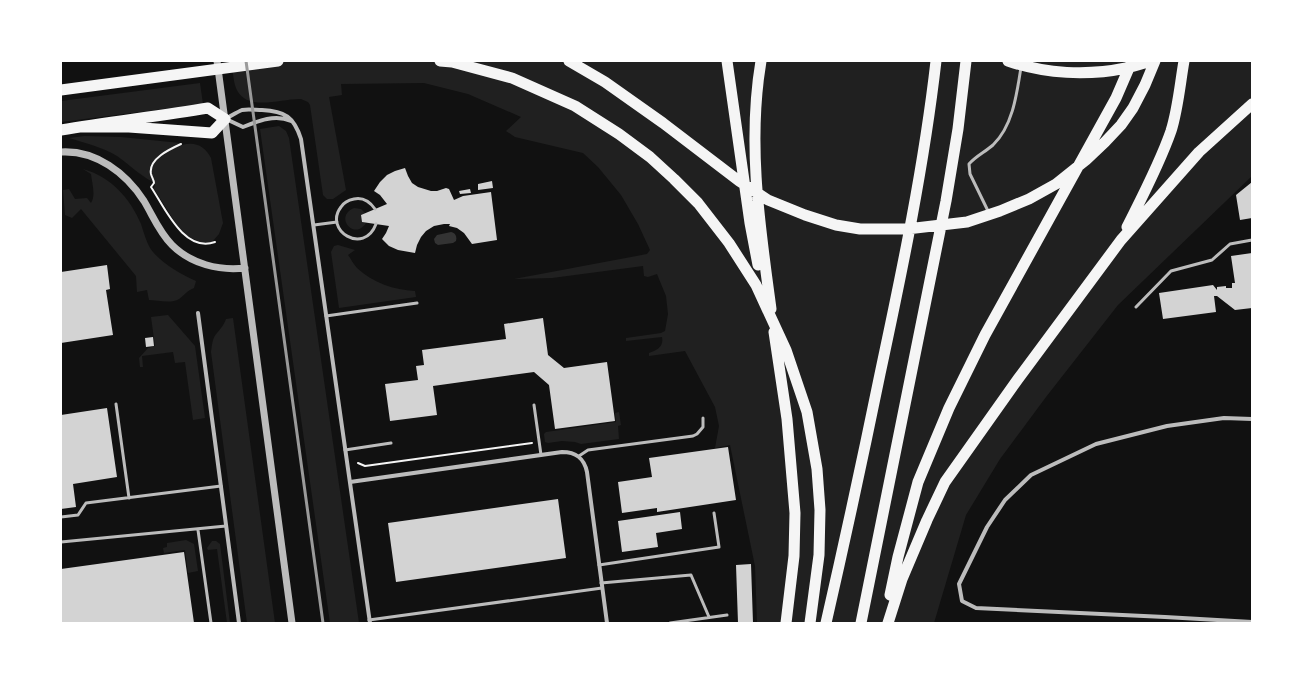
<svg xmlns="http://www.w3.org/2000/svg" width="1313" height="684" font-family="'Fira Sans Condensed',sans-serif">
  <rect width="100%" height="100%" fill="#111"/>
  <path fill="#202020" d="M231,61H1252V176L1118,305L1046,397L1000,459L966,515L934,623H757L755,566L730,445L715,448L719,426L715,407L685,351L649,356V353C657,350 664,347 662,337L626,341V338L661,333L665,331L668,314L666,296L657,274L648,277L644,276L643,266L552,278L514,279L647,254L650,250L638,224L621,195L598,167L583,153L515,137L506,131L521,117L468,94L424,83L341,84L342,95L329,97L346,190L333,199H327L323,195L310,105L308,102L301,99C282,98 246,113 236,88C233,80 233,70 231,61Z
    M200,83L203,104L61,122V101Z
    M279,126L286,131L289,138L359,623H330L260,129Z
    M85,136L121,137L180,143L182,145C195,141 205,146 211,158L223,223L219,234L212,242L207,243L200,242L187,236L180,230L154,189L155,184L154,180L153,182C139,175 129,164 117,156C102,147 85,143 69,138Z
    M83,169C111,177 130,198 141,224C144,233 147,245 153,252C164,265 181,274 196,281L194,288C186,291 185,295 179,299C171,304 157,300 149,300L147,290L137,292L136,276L81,209L72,218L65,215L63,190L69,189L75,199L87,198L91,203C96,196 92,183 91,174Z
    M354,208L361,209L365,213L361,215L362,222L366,223C355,241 333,217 354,208Z
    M338,245L355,250L348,255C351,259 354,265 357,268C373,283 394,290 415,291L416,297L339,308L331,252L334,246Z
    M168,315L195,346L205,418L193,420L185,362L175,363L173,352L142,356L143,367H140L139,358L148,348L155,346L151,317Z
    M233,318L275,623H247L211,352C212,346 212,338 217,333C221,328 224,325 226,319Z
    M619,412L621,425L618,426L619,439L581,444L575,442L562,441L548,443L545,442L544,434L546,432L616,422L615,413Z
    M186,540L194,544L198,571L188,573L185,550L164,553L163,548L167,547V543Z
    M212,541H216L220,544L230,623H227L217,549L208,550L207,548Z"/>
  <path fill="#333" d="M451,232C456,233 457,237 456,241L453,243L438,245L435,243L434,239L437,235Z"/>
  <path fill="#d3d3d3" d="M405,168L408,176L412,183L418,187L431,191H437L446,188L449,189L454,200L463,196L491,192L497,240L472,244L464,233L457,228L449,226L450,224H444L434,226L426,231L421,237L417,245L415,253L398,250L389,246L382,239L386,233L389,226L362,222L361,215L387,204L380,195L374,191L380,182L387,175L395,171Z
    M492,181L493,188L478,190V184Z
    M1252,182V218L1240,220L1236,195Z
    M470,189L471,193L460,194L459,191Z
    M1252,253V308L1235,310L1217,296H1214L1216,312L1163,319L1159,293L1213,285L1217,290V287L1226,286V288H1232V283H1235L1231,256Z
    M107,265L110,289L106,290L113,335L61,343V272Z
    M543,318L548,355L564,368L607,362L615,421L555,429L549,385L534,372L433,386L437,415L390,421L385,384L418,380L416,366L424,365L422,350L506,339L504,324Z
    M153,337L154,346L146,347L145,338Z
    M107,408L117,477L73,484L76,507L61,509V415Z
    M728,447L736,500L657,512V508L622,513L618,482L652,477L649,458Z
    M558,499L566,558L396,582L388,523Z
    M680,512L682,529L656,533L658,547L622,552L618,521Z
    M184,552L194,623H61V569Z
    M751,564L753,623H738L736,565Z"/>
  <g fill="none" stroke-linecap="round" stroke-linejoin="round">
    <path stroke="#f5f5f5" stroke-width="2" d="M181,144C170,149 148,159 151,174C152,178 154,180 154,183L151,187C165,208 184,253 215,242
      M358,463L365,466L532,443"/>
    <path stroke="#bcbcbc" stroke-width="3" d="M375,209C370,202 363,197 354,199C349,200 344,202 341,207C323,230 364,256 376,224
      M989,213L970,174L969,164C976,156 985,152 993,145C1013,126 1017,93 1021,67
      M314,225L337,222
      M1136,307L1171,271L1212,260L1230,244L1252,240
      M326,316L417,303
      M116,404L129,498
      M534,405L541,455
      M345,450L391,443
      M579,456L588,450L693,436L697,434L703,427V418
      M61,517L78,515L86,503L221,486
      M198,530L211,623
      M61,542L226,526
      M599,565L719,547L714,513
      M601,583L691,575L709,617
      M369,620L602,588
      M670,623L727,615"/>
    <path stroke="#bcbcbc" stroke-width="4" d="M225,119C231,116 237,112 242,110C248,109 256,110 262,110C285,111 294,117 301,139L370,623
      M226,119L243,127C258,121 275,114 291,121
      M198,313L239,623
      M1252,419L1224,418L1167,426L1096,444L1031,475L1005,500L987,527L959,584L962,601L976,608L1165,617L1252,622
      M350,482L562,452C576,452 584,458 587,472L607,623"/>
    <path stroke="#bcbcbc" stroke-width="7" d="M217,61L292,623
      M61,152C96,150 126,173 144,201C153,216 159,232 172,245C191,264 219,271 245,268"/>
    <path stroke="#f5f5f5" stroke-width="11" d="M440,61L452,62L512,78L575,106L619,134L650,157L674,179L698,203L729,243L756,285L786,350L807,412L817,469L820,510L819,555L810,623
      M569,61L605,82L663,123L739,181L768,200L805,215L836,225L860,229H907L967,222L1000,211L1029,199L1056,184L1086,160L1105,142L1121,125L1133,108L1145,85L1155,61
      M727,61L750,223L758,265
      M761,61C747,144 760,227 771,309
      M1008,61C1045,74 1088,76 1126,68C1135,66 1144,63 1153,61
      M61,90L278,61
      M61,130C110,122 159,116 208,108L225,119L212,133L129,127H81
      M1127,227C1142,197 1160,163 1171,131C1178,109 1180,84 1184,61
      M774,332L787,419L795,513L794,556L786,623
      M890,595L898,557L918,482L949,408L985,335L1116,98L1132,61
      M826,623C845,540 863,457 880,374C902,271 924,166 936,61
      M861,623L946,201L958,129L966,61
      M888,623L902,579L927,520L945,482L1018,379L1121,240L1199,152L1252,104"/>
    <path stroke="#9a9a9a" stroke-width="3" d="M246,61L323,623"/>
  </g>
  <rect width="1313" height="684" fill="none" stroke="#ffffff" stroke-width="124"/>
</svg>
